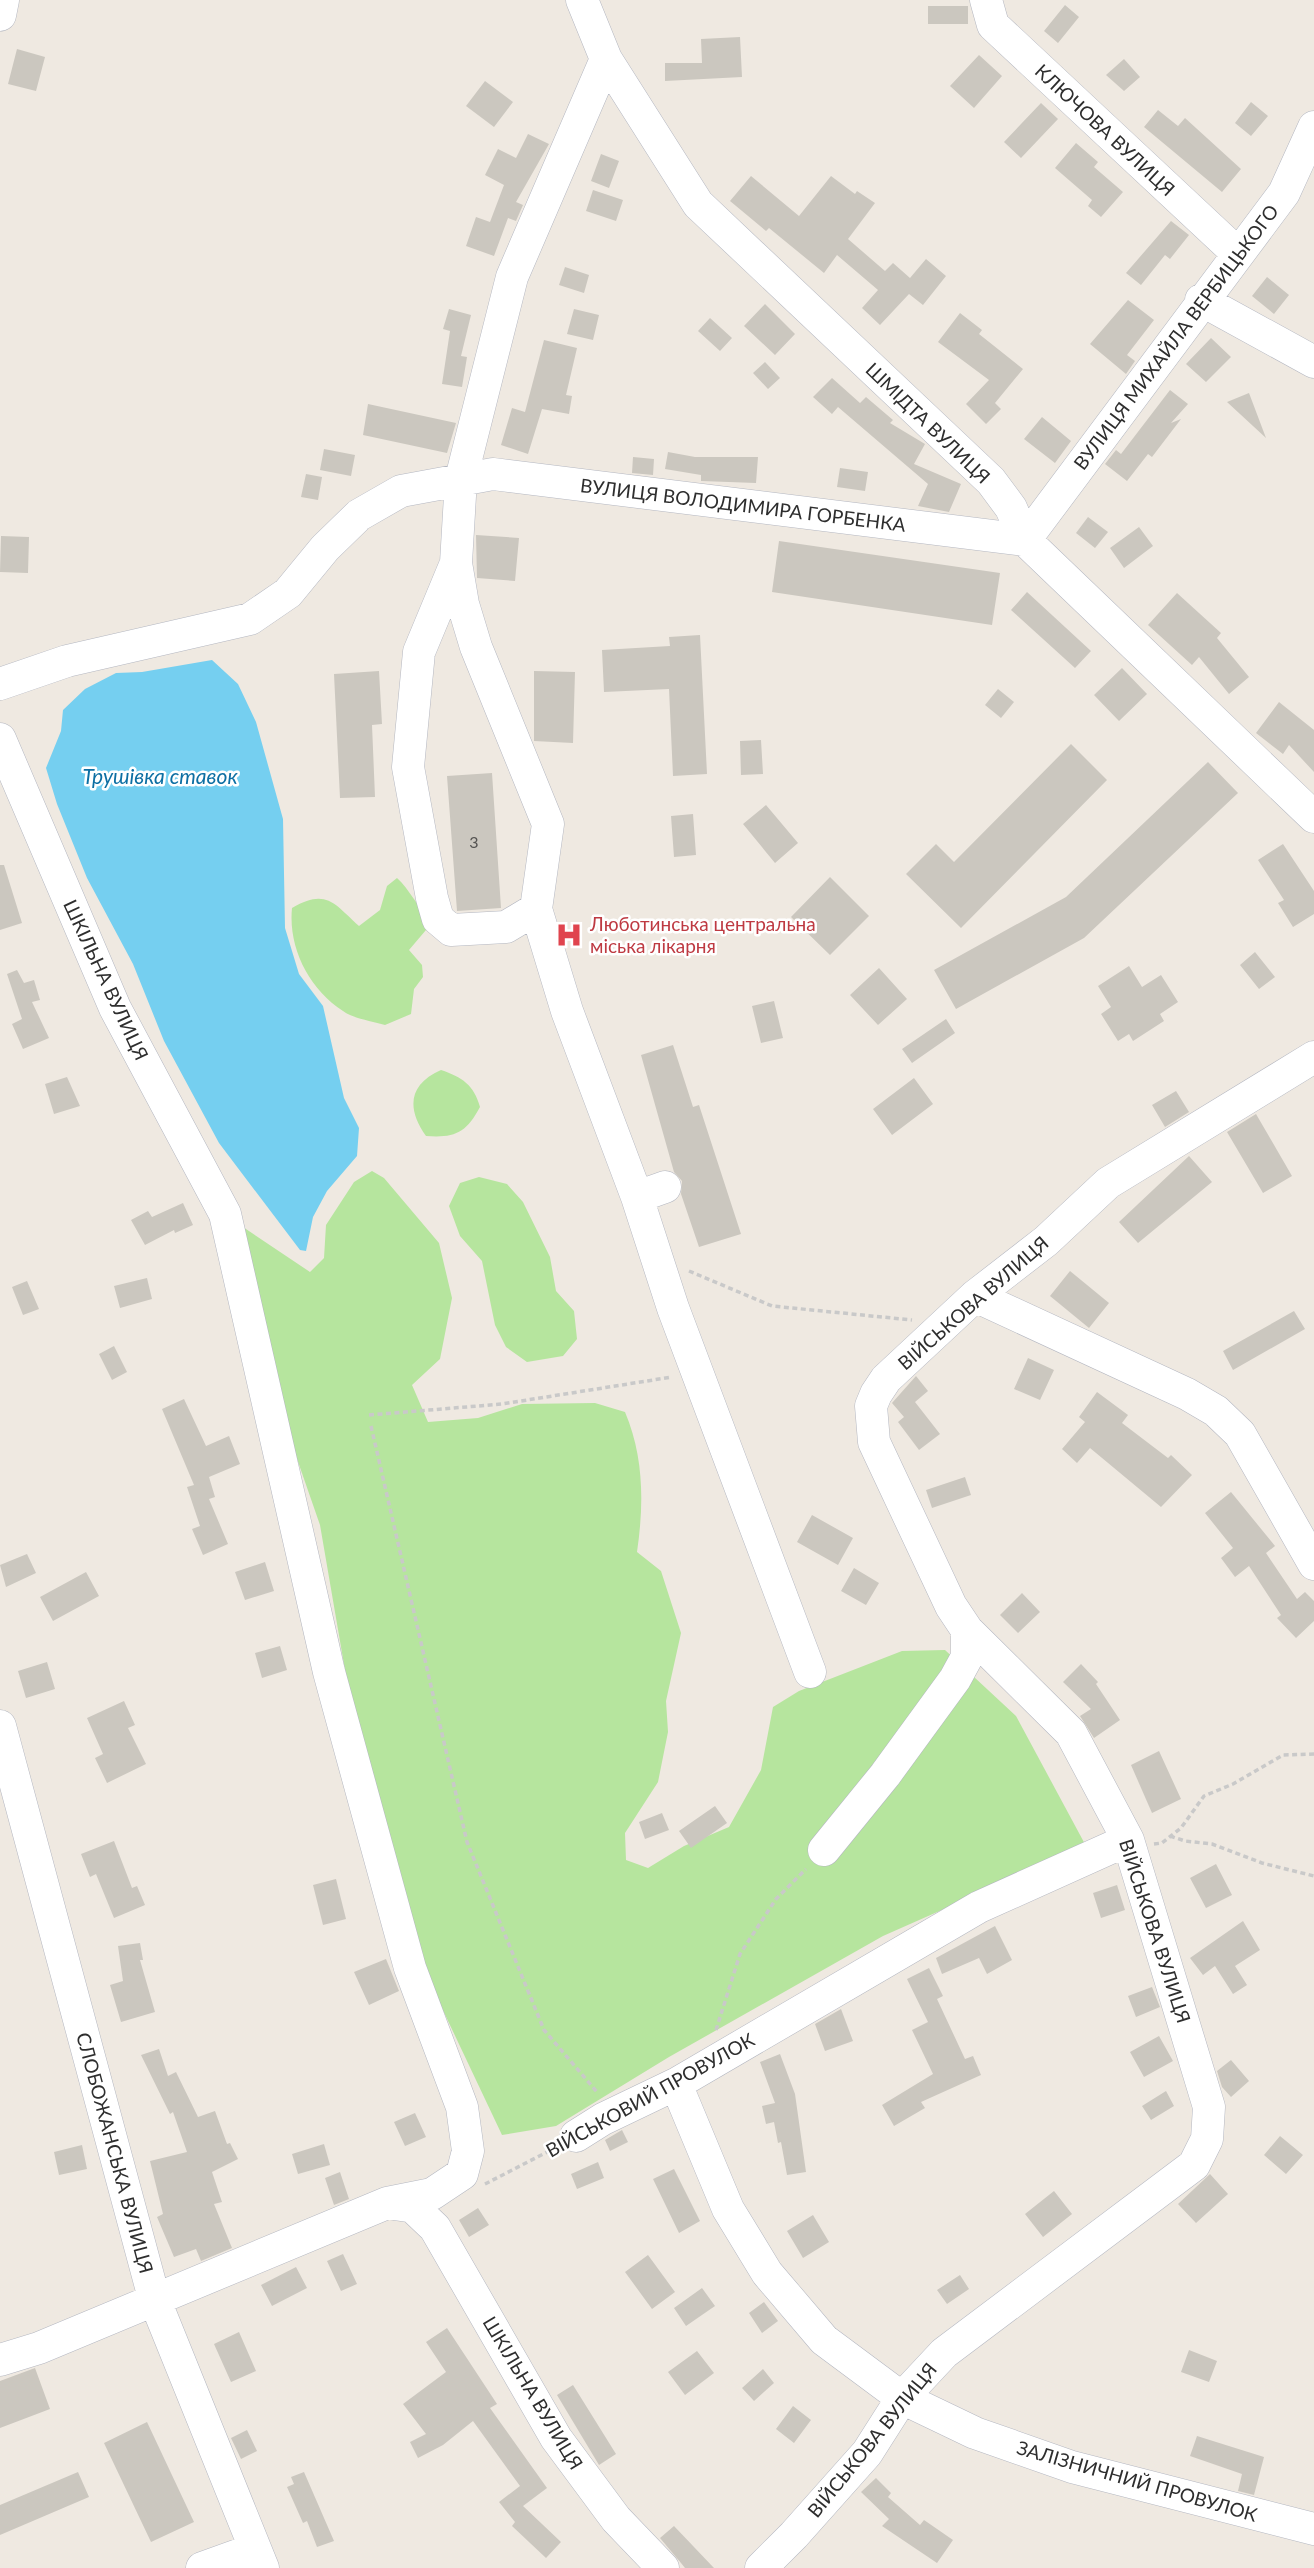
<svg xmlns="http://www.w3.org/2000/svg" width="1314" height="2568" font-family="Lato,sans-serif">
  <rect width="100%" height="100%" fill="#efe9e1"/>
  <path fill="#b6e59e" d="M397,878C410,890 415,904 428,916L426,930L409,950L422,965L423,977L414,989L411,1014L385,1025C372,1021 354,1019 343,1011C309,989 288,948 292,908C326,888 334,903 359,926L380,910L387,886Z
    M441,1070C462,1077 474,1085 480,1107C466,1133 455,1138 426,1136C406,1108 409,1084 441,1070Z
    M372,1171L384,1178L439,1243L452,1298L440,1359L412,1385L428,1422L478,1418L522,1404L595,1403L625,1412C644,1457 644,1504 637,1552L661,1571L681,1633L666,1701L668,1732L658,1782L625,1833L626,1860L648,1868L684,1846L729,1827L761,1770L773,1707L799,1691L902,1651L945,1650L1016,1716L1086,1846L883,1936L669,2057L556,2126L502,2135L414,1949L346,1676L320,1525L220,1237L240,1225L310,1272L324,1258L326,1225L354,1182Z
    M479,1177L507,1184L523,1202L550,1257L556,1291L574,1311L577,1339L563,1356L527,1362L506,1347L495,1325L482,1261L460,1236L449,1206L460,1183Z"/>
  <path fill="#75cff0" d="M212,660L238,684L256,722L283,819L285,928L299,974L323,1006L344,1098L359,1128L357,1156L327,1191L313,1217L306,1251L300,1250L219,1143L164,1041L133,964L87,878L57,804L46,768L61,731L63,710L85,689L116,673L142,672Z"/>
  <path fill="#cbc7bf" d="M1065,5L1079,17L1058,43L1044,31Z
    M928,6H968V24H928Z
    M740,37L742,77L665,81V63H702L701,39Z
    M17,49L45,57L36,91L8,84Z
    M979,55L1002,76L974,108L950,86Z
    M1124,59L1140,77L1124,91L1106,75Z
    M485,81L513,102L494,127L466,106Z
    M1251,102L1268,116L1251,136L1235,123Z
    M1041,103L1058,119L1021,158L1004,142Z
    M1158,110L1178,126L1185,118L1241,169L1222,192L1144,127Z
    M528,134L549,144L516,202L523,205L516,221L508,218L494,256L466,246L476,217L490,222L504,185L485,175L498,149L516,158Z
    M1076,143L1098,162L1094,167L1123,192L1101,217L1088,206L1092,200L1055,168Z
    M601,154L619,161L609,188L591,181Z
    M751,176L799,216L831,176L855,194L857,191L875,203L848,239L885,271L893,263L910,278L926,259L946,276L923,305L909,294L880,325L862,308L878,290L837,255L824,273L769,228L766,231L730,201Z
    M593,190L623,200L616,221L586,211Z
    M1171,221L1189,235L1170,259L1165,255L1141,285L1126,273Z
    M565,267L589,275L584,293L559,285Z
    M1267,277L1289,295L1274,314L1252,296Z
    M1128,300L1154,320L1127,355L1135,361L1126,374L1090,344Z
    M765,304L795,334L775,355L744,326Z
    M449,309L471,315L461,356L467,357L462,387L442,384L450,331L443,329Z
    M574,309L599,315L593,340L567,334Z
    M960,313L982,330L979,334L1023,369L995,403L1001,409L986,424L966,404L989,380L938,342Z
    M710,318L732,338L720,351L698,331Z
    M1211,338L1231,357L1206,382L1186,364Z
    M544,340L577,348L566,395L572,396L569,414L542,409L528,454L501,445L512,408L525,412Z
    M765,362L780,378L768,389L753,373Z
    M832,378L860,403L866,397L893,420L890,423L925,444L914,464L961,484L949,512L918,506L928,484L838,407L832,414L813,397Z
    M1170,390L1188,404L1171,423L1181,419L1152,457L1148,454L1127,481L1105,464L1116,450L1121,454Z
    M1249,393L1266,438L1227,402Z
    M368,404L456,423L447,453L363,435Z
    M1042,417L1071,441L1055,463L1024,439Z
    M324,449L355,455L351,476L320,470Z
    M668,452L695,457H758L756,483L701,481V475L665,469Z
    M633,457L654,459L653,475L632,473Z
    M840,468L868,472L865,491L837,487Z
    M306,474L322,477L318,500L301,497Z
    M1088,517L1108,532L1095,548L1076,533Z
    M1139,527L1153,546L1124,568L1110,548Z
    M476,535L519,538L515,581L477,578Z
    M1,536L29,537L28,573L0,572Z
    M779,541L1000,573L992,625L772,592Z
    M1027,592L1091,651L1075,668L1011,610Z
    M1177,593L1221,633L1217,638L1249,677L1229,694L1199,657L1192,665L1148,625Z
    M700,635L707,774L673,776L669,689L604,692L602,650L670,646L669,637Z
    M1122,668L1147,694L1119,721L1094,695Z
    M379,671L382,724L372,725L375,797L340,798L334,674Z
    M534,671L575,672L573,743L534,741Z
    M998,689L1014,702L1001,718L985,705Z
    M1279,702L1314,730V772L1289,745L1283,754L1256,733Z
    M761,740L763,774L741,775L740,741Z
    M1071,744L1107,780L961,928L906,874L936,844L954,862Z
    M1208,762L1238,793L1084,938L956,1009L934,970L1066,897Z
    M492,773L501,908L457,911L447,776Z
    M766,805L798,843L775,863L743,824Z
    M693,814L696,855L674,857L671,816Z
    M1283,844L1314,891V914L1293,927L1278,903L1284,900L1258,860Z
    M0,865H4L22,923L0,930Z
    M830,877L869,916L830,955L791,917Z
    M1255,952L1275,977L1259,989L1240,965Z
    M1129,966L1142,987L1161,975L1178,1002L1160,1014L1164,1021L1133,1041L1129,1034L1118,1041L1101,1014L1111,1007L1098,986Z
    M879,968L907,999L878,1025L850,995Z
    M17,970L24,983L34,980L40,1000L32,1002L49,1038L23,1049L12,1024L22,1019L7,974Z
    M774,1001L783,1038L761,1043L752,1006Z
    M946,1019L955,1033L912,1063L902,1049Z
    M673,1045L693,1107L699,1105L741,1234L699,1247L681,1194L682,1181L674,1172L641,1055Z
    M67,1077L80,1106L54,1114L45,1084Z
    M914,1078L933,1104L892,1135L873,1109Z
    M1176,1091L1189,1112L1165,1127L1152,1105Z
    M1256,1114L1292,1176L1263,1193L1227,1132Z
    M1189,1156L1212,1182L1138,1243L1119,1222Z
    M183,1203L193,1225L175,1233L174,1230L145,1245L131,1220L148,1211L152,1217Z
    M1070,1271L1109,1303L1089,1328L1050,1296Z
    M147,1278L152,1299L120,1308L114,1286Z
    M27,1281L39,1309L23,1315L12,1287Z
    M1294,1311L1305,1329L1233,1370L1223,1351Z
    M114,1346L127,1372L112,1380L99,1354Z
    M1028,1358L1054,1370L1040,1400L1014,1389Z
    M916,1376L928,1391L915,1402L940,1434L919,1450L898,1422L904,1417L892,1403Z
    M1097,1392L1128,1415L1122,1423L1168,1458L1171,1455L1192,1475L1161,1507L1090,1448L1077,1463L1062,1449L1085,1422L1079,1417Z
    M184,1399L206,1446L229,1436L240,1464L209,1477L215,1497L209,1499L228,1544L203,1555L192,1529L200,1526L187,1487L194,1485L162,1409Z
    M965,1477L971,1495L932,1508L926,1490Z
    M1231,1492L1275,1546L1266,1553L1297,1599L1305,1592L1314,1601V1621L1296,1638L1277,1618L1281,1615L1249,1566L1235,1577L1221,1558L1233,1548L1205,1513Z
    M812,1515L853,1538L838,1565L797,1542Z
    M27,1554L36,1573L6,1587L0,1565Z
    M265,1562L274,1591L245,1600L235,1572Z
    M854,1568L879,1583L866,1605L841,1591Z
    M86,1572L99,1596L53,1621L40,1597Z
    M1022,1593L1040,1612L1018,1633L1000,1615Z
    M280,1646L287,1670L262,1678L255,1653Z
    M47,1662L55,1689L26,1698L18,1671Z
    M1081,1664L1098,1682L1096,1684L1120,1720L1094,1738L1080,1716L1091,1709L1063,1682Z
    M124,1701L135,1725L128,1728L146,1764L107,1783L95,1758L103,1754L87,1718Z
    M1159,1751L1181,1799L1152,1813L1131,1765Z
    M715,1806L727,1823L691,1848L679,1831Z
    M662,1813L669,1830L645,1839L639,1822Z
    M114,1841L132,1888L137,1886L145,1905L114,1918L96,1874L90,1877L81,1854Z
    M1216,1864L1232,1895L1206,1908L1190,1878Z
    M336,1879L346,1919L323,1925L313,1885Z
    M1117,1885L1125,1910L1101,1918L1093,1893Z
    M1243,1921L1260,1950L1235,1966L1247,1985L1233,1994L1215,1966L1203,1975L1190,1958Z
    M995,1926L1012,1960L987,1974L979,1958L942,1974L936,1958Z
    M140,1943L143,1960H140L155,2012L121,2022L110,1985L123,1981L118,1946Z
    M386,1959L399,1991L369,2005L354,1972Z
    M929,1968L943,1996L937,1999L965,2059L973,2056L981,2075L921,2102L925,2108L894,2126L882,2105L933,2074L912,2030L928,2022L907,1979Z
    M1152,1987L1160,2007L1136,2017L1128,1996Z
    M841,2009L853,2041L825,2051L815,2024Z
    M1159,2036L1173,2061L1144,2077L1130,2052Z
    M159,2049L168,2076L176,2072L198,2117L215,2111L227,2144L230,2143L238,2159L212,2172L222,2202L214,2204L232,2248L201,2261L196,2249L174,2257L157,2217L163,2214L150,2161L187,2152L173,2112L170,2114L141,2055Z
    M780,2054L795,2094L806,2172L787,2175L781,2142L778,2143L774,2122L766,2124L762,2106L775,2103L760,2062Z
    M1231,2060L1249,2081L1231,2097L1222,2087L1217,2071Z
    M1166,2091L1174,2106L1151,2120L1142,2106Z
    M415,2113L426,2137L405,2146L394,2122Z
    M622,2130L628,2142L610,2151L605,2140Z
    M1280,2136L1303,2155L1286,2174L1264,2155Z
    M324,2144L330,2165L298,2174L292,2154Z
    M82,2145L87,2169L59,2175L54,2152Z
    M598,2162L604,2178L577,2189L571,2174Z
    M674,2169L700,2221L679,2233L653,2179Z
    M340,2172L349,2199L334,2205L325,2178Z
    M1210,2174L1228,2194L1196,2223L1178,2204Z
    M1054,2191L1072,2214L1043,2237L1025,2214Z
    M478,2208L489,2225L469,2237L459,2220Z
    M813,2215L829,2242L803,2258L787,2231Z
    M343,2254L357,2284L341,2291L327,2261Z
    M648,2255L675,2292L652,2309L625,2272Z
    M296,2267L307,2288L272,2306L261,2285Z
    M960,2275L969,2289L947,2304L937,2290Z
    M702,2288L715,2306L686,2326L674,2308Z
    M764,2302L778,2321L762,2333L749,2313Z
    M447,2328L497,2404L490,2408L547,2488L523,2506L561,2542L546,2558L512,2526L515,2522L499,2502L520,2486L473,2421L443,2445L418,2458L410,2442L426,2434L403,2404L446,2372L426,2342Z
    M239,2332L256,2371L231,2382L214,2344Z
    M1189,2350L1217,2361L1209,2382L1181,2372Z
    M697,2351L714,2373L685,2395L668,2372Z
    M35,2368L50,2409L0,2428V2381Z
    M763,2369L774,2383L754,2401L742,2388Z
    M573,2385L616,2454L599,2465L557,2395Z
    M793,2406L811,2420L794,2443L776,2429Z
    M147,2422L194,2522L151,2542L104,2443Z
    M247,2430L257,2451L241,2459L231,2438Z
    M1197,2436L1264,2457L1254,2495L1238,2491L1242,2474L1190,2456Z
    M78,2472L89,2497L0,2535V2505Z
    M304,2472L334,2541L317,2547L307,2521L303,2523L287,2487L294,2484L291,2477Z
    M876,2478L891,2493L888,2497L920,2525L924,2520L953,2540L937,2563L882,2526L889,2519L861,2492Z
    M674,2526L714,2568H685L681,2563L660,2538Z"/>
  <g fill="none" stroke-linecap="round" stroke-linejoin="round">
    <g stroke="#b4b7c1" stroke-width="33">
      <path id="minor" d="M582,0L606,59L698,204L991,481L1011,508L1025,540L1314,817
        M986,0L993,25L1236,252
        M0,15L3,0
        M606,59L512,277L461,479L456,563L463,604L476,647L548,824L536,909L567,1011L637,1197L665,1187
        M1201,300L1314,362
        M1025,540L1284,193L1314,127
        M456,563L419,652L408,767L432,898L438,919L451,930L506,927L536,909
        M0,684L67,661L250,619L288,593L325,548L359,515L401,491L493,474L1025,540
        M0,739L115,1008L225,1214L329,1672L410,1968L462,2107L468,2151L462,2174L432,2194L387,2203
        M637,1197L673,1308L810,1672
        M975,1296L1187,1394L1216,1411L1240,1434L1314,1564
        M0,1726L154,2298L263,2568
        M824,1850L885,1775L955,1679L967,1657V1630
        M676,2084L728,2209L767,2273L824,2340L902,2398L975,2433L1072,2467L1314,2529
        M576,2136L603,2119L676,2084L979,1907L1128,1840
        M415,2209L435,2228L556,2438L616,2519L663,2568
        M0,2360L39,2348L387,2203L408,2206
        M202,2568L255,2549
        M761,2568L794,2535L867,2453L902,2398L944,2353L1194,2165L1207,2139L1209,2107L1128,1840L1071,1733L967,1630L951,1606L874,1442L871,1406L876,1394L886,1379L975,1296L1046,1241L1108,1183L1314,1057"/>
    </g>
    <path stroke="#c9c9c9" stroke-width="3.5" stroke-dasharray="5 3.5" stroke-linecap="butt" d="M689,1271L772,1306L912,1320
      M369,1415L502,1404L672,1377
      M371,1426L467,1842L544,2030L597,2092
      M1170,1836L1185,1841L1212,1844L1262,1863L1314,1876
      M1154,1844L1162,1843L1181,1828L1204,1796L1233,1784L1283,1755L1314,1754
      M716,2030L740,1954L776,1899L806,1869
      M485,2184L553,2149"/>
    <use href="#minor" stroke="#fff" stroke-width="32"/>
  </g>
  <defs>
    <g id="hospital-bare" transform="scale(2.1)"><path d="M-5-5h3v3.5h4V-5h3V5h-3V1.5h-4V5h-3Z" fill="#e0444e" stroke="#fff" stroke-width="2.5" paint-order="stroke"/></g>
  </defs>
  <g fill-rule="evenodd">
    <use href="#hospital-bare" x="569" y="935"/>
  </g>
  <g text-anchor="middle" stroke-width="5" stroke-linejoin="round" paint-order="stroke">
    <g font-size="16" fill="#555452">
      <text x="474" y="848">3</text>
    </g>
    <g font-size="19" fill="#2e2e2e" stroke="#fff">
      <text transform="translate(1105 130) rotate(43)" y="7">КЛЮЧОВА ВУЛИЦЯ</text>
      <text transform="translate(1176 337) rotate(-53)" y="7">ВУЛИЦЯ МИХАЙЛА ВЕРБИЦЬКОГО</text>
      <text transform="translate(928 423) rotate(44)" y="7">ШМІДТА ВУЛИЦЯ</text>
      <text transform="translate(743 505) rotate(7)" y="7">ВУЛИЦЯ ВОЛОДИМИРА ГОРБЕНКА</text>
      <text transform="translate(106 980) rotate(65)" y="7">ШКІЛЬНА ВУЛИЦЯ</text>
      <text transform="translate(973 1303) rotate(-41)" y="7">ВІЙСЬКОВА ВУЛИЦЯ</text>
      <text transform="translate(1155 1931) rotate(72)" y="7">ВІЙСЬКОВА ВУЛИЦЯ</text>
      <text transform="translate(650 2095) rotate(-29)" y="7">ВІЙСЬКОВИЙ ПРОВУЛОК</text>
      <text transform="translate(115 2153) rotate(75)" y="7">СЛОБОЖАНСЬКА ВУЛИЦЯ</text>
      <text transform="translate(533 2393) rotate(59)" y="7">ШКІЛЬНА ВУЛИЦЯ</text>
      <text transform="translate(872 2440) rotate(-51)" y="7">ВІЙСЬКОВА ВУЛИЦЯ</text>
      <text transform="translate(1137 2481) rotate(16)" y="7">ЗАЛІЗНИЧНИЙ ПРОВУЛОК</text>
    </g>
    <g font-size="19" fill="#be3a42" stroke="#fff" text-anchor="start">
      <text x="590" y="931">Люботинська центральна<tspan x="590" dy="22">міська лікарня</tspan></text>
    </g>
    <g font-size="21" font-style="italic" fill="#0d6fa3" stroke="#fff">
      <text x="160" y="784">Трушівка ставок</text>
    </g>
  </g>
</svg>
